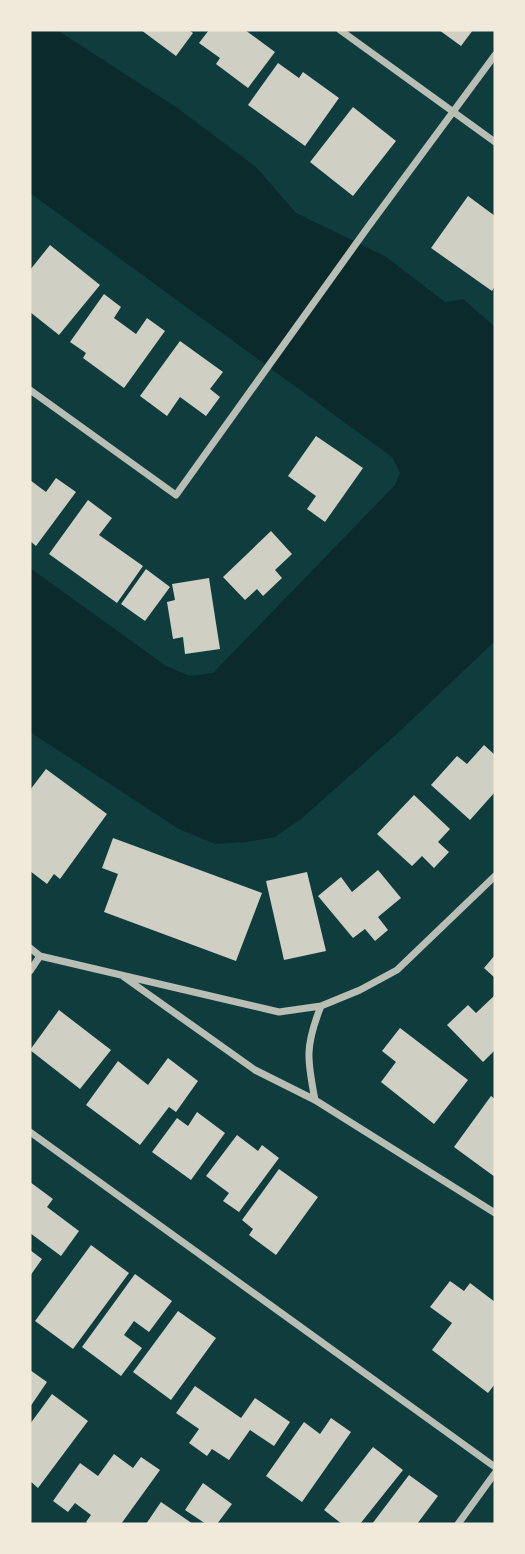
<svg xmlns="http://www.w3.org/2000/svg" width="525" height="1554" font-family="'IBM Plex Sans',sans-serif">
  <rect width="100%" height="100%" fill="#0f3d3e"/>
  <path fill="#0a2a2b" d="M30,30H57L176,107L256,167L296,213L385,256L445,302L463,299L495,327V641L399,732L300,820L275,837L247,842L215,844L179,829L30,732V568L166,666L190,676L213,673L395,485L400,473L392,457L30,193Z"/>
  <path fill="#cfcfc3" d="M141,30H189L193,33L176,56Z
    M209,30H245L275,52L248,88L216,64L220,58L199,43Z
    M439,30H473L461,46Z
    M278,63L299,78L303,72L339,98L305,146L248,105Z
    M353,107L396,141L353,196L310,162Z
    M468,196L495,216V286L492,291L431,248Z
    M50,245L100,285L59,335L30,312V270Z
    M104,294L121,307L114,318L136,334L147,318L165,331L124,388L83,358L86,353L70,342Z
    M180,341L223,372L210,389L220,397L206,416L180,397L167,416L140,396Z
    M316,436L363,468L325,522L307,509L316,496L288,476Z
    M56,478L76,492L36,546L30,541V480L46,492Z
    M88,500L112,518L99,535L143,566L117,603L49,554Z
    M271,531L292,554L275,570L282,578L263,596L257,589L245,600L223,577Z
    M146,569L170,587L145,621L121,604Z
    M209,578L220,649L185,654L183,637L173,639L167,602L175,600L172,584Z
    M484,745L495,755V792L470,820L431,785L457,756L467,764Z
    M46,769L107,814L60,879L54,874L47,884L30,871V790Z
    M414,795L450,829L438,842L449,852L434,868L422,856L412,866L377,834Z
    M113,838L262,893L236,961L104,912L118,874L102,868Z
    M378,870L401,898L378,917L388,930L375,941L365,929L353,938L318,896L341,877L352,892Z
    M307,872L326,951L284,960L266,881Z
    M495,955V978L484,968Z
    M495,995V1050L483,1062L447,1025L468,1005L476,1013Z
    M59,1010L111,1050L80,1089L30,1050Z
    M400,1028L468,1080L434,1124L381,1082L396,1062L382,1051Z
    M168,1058L198,1081L176,1112L169,1107L140,1145L86,1105L118,1061L148,1085Z
    M491,1096L495,1099V1177L454,1147Z
    M197,1112L225,1133L191,1180L152,1152L177,1118L188,1126Z
    M237,1135L258,1151L262,1145L279,1158L239,1212L223,1201L229,1193L206,1176Z
    M279,1169L318,1197L276,1255L249,1235L253,1229L242,1220Z
    M30,1182L53,1199L47,1207L79,1231L61,1256L30,1233Z
    M91,1245L129,1273L73,1349L35,1321Z
    M30,1250L42,1259L30,1276Z
    M135,1274L172,1301L149,1332L134,1321L124,1335L142,1348L121,1376L82,1347Z
    M450,1281L464,1291L470,1283L495,1302V1384L488,1393L432,1350L452,1323L430,1307Z
    M178,1311L216,1338L171,1400L133,1372Z
    M30,1370L47,1382L30,1407Z
    M195,1386L241,1418L255,1398L290,1422L274,1446L250,1430L229,1460L212,1449L207,1456L189,1443L199,1429L176,1413Z
    M52,1394L88,1421L38,1488L30,1481V1424Z
    M331,1418L351,1432L302,1502L266,1476L304,1422L320,1434Z
    M373,1447L403,1470L360,1524H342L324,1510Z
    M114,1454L133,1468L141,1457L160,1470L121,1524H89L86,1522L91,1515L75,1503L68,1512L53,1501L80,1463L98,1476Z
    M409,1475L438,1496L417,1524H372Z
    M203,1483L232,1504L217,1524H206L185,1510Z
    M161,1502L193,1524H146Z"/>
  <g fill="none" stroke-linecap="round" stroke-linejoin="round">
    <path stroke="#b8beb3" stroke-width="7" d="M340,30L495,142
      M30,390L176,495L368,227L495,55
      M30,948L40,956L279,1012L321,1006L360,990L397,970L495,876
      M30,971L40,956
      M124,977L255,1070L315,1100L495,1213
      M315,1100C307,1059 305,1046 321,1006
      M30,1132L495,1467
      M458,1524L495,1473"/>
  </g>
  <rect width="525" height="1554" fill="none" stroke="#f1e9da" stroke-width="63"/>
</svg>
